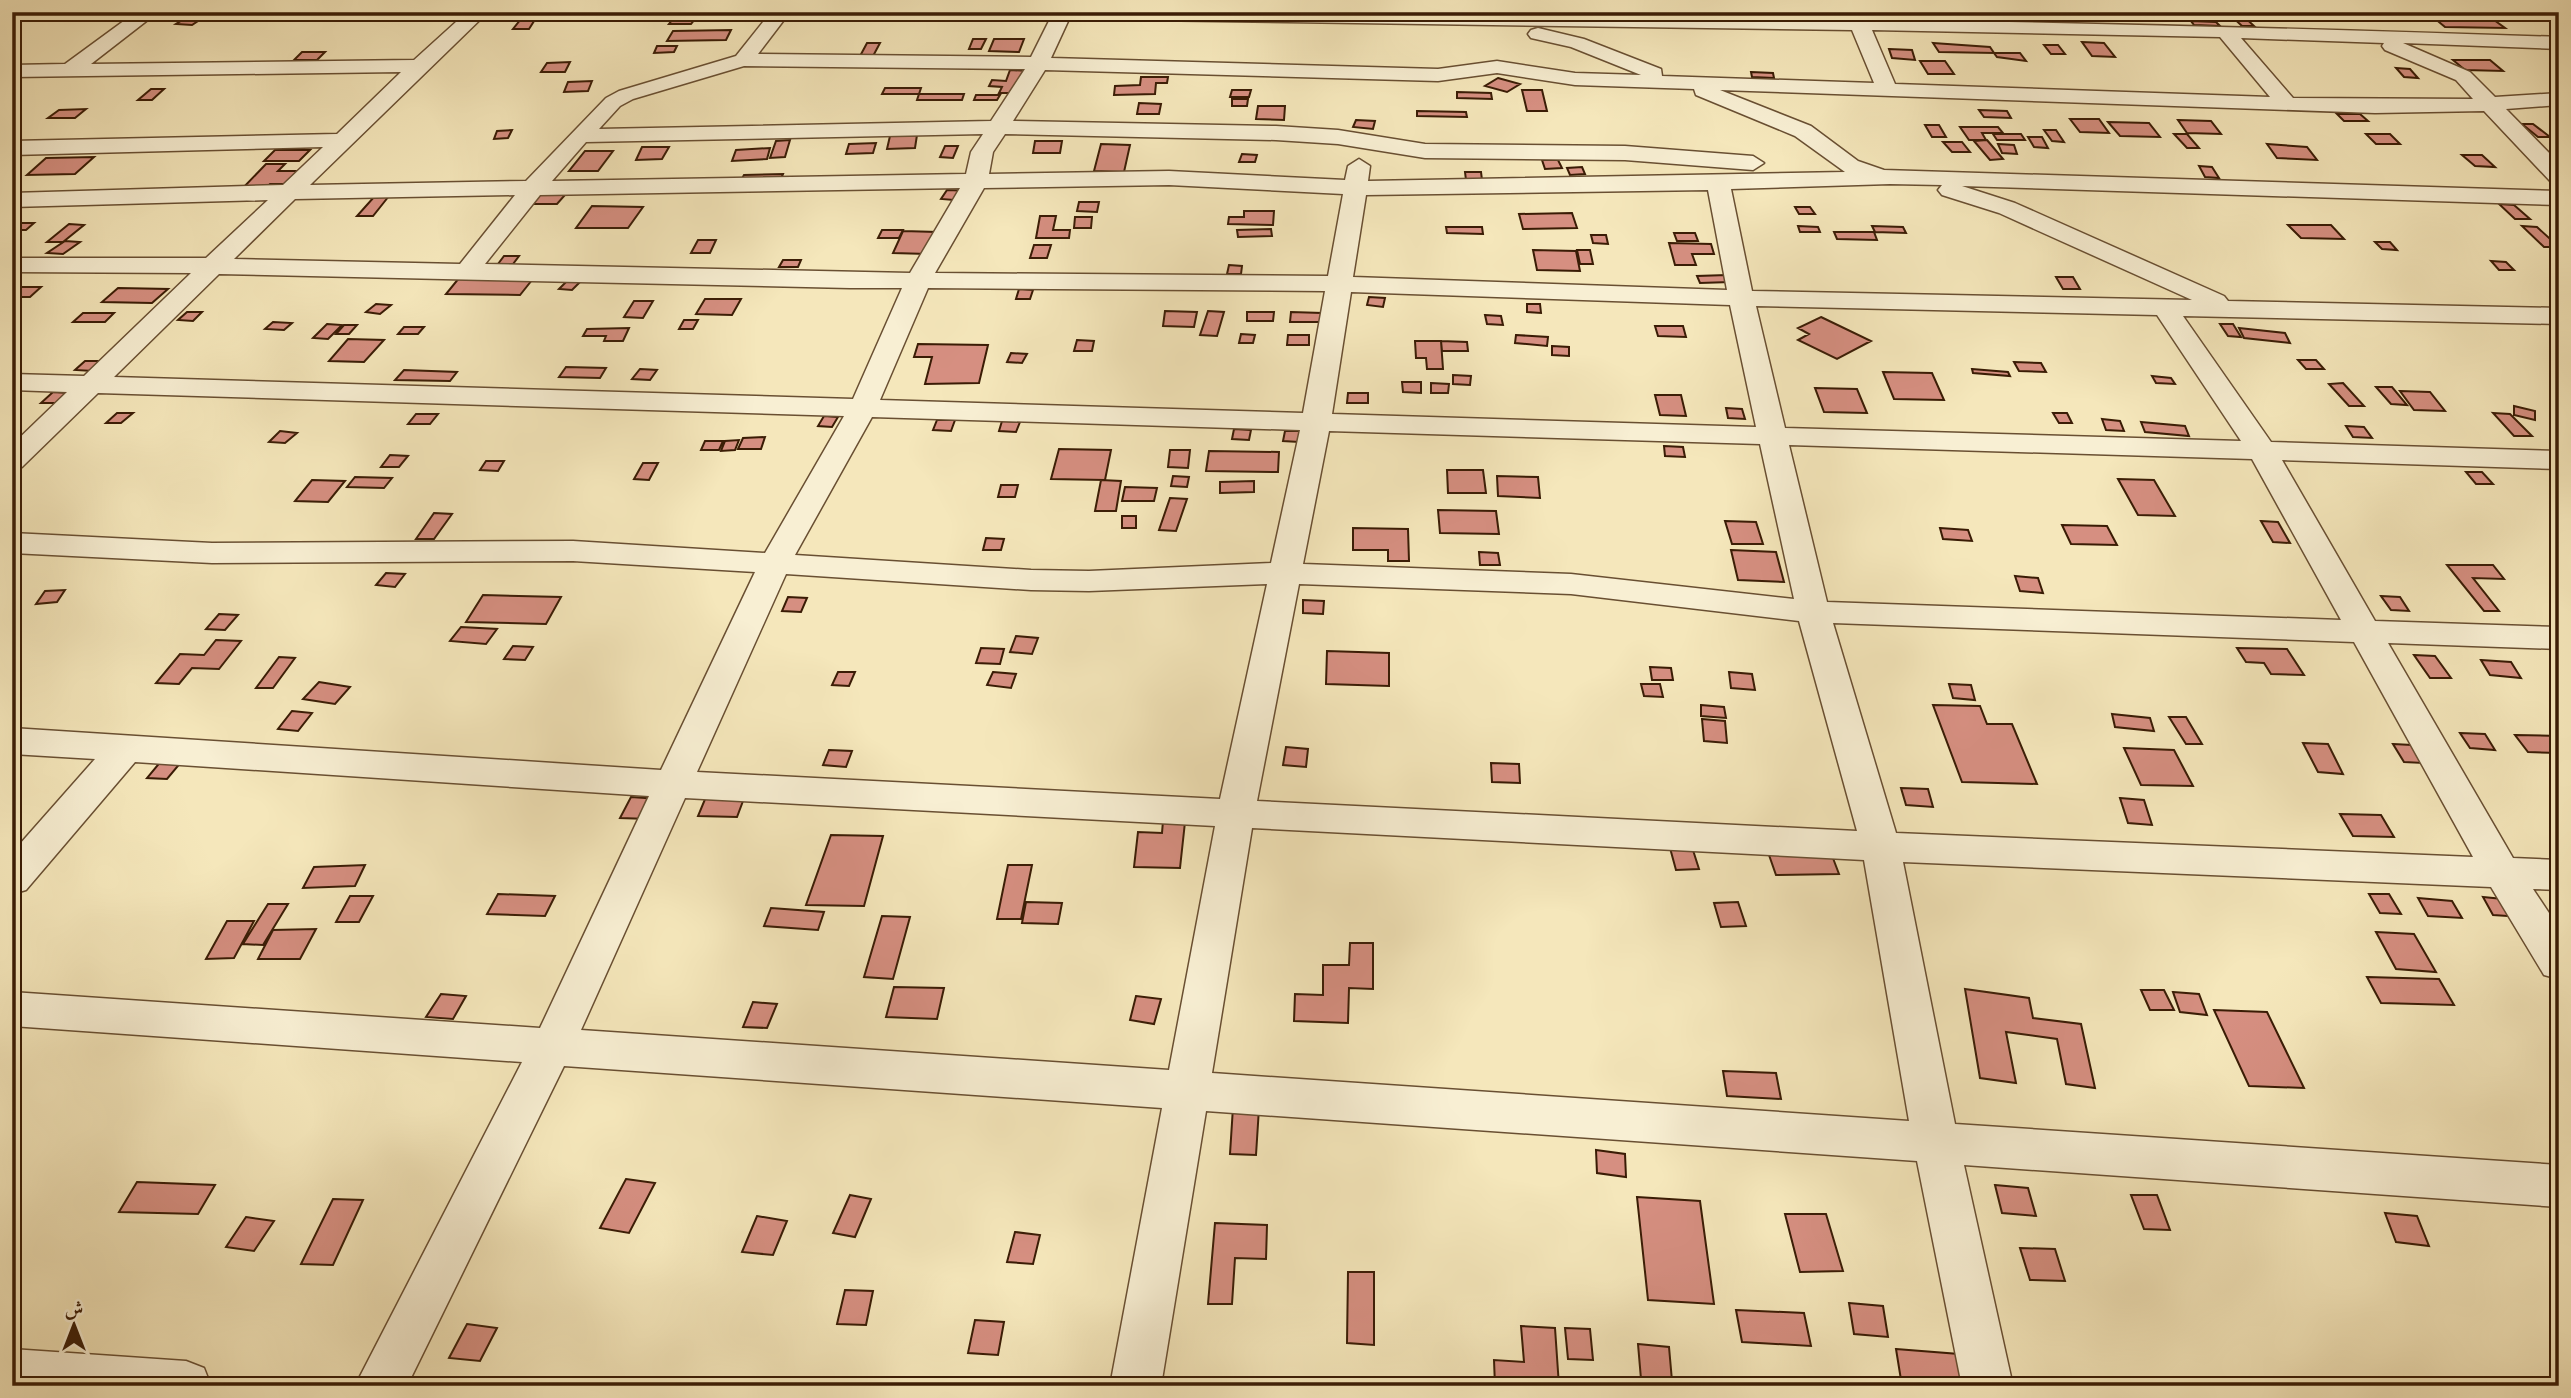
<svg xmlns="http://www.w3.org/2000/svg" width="2571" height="1398" font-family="'EB Garamond',Amiri,serif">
  <rect width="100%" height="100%" fill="#f5e7bb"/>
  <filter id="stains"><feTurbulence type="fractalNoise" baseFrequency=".00286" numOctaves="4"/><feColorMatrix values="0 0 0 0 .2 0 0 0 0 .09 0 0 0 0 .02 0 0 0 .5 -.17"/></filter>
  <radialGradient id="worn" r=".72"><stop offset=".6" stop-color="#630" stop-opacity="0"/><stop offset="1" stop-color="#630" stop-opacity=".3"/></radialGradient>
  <path fill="#d68f81" stroke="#3a1c05" stroke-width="2" d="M2029,12H2061L2066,18H2034Z
    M2227,12H2239L2254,26H2242Z
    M2243,12H2267L2272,17H2247Z
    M2427,12H2483L2505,28L2445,27Z
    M677,14H699L691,24H669Z
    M189,16L204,17L192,25L176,24Z
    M536,18L529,29H513L521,19Z
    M2191,21L2216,22L2220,26L2194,25Z
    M731,30L726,40L667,41L673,31Z
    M973,39H986L981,49H969Z
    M994,39H1024L1019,52L989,51Z
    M2082,42L2104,43L2115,57L2092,56Z
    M867,43H880L872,58H859Z
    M1933,43L1990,47L1994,53L1939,52Z
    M2044,45H2058L2065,54H2051Z
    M657,46H677L674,52L654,53Z
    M1889,49L1912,50L1915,60L1892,58Z
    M302,52H325L317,60H294Z
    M1994,53H2020L2026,61L1997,57Z
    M2453,60H2490L2503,71L2465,70Z
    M1920,61H1945L1954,74H1928Z
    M570,62L565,72H541L547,63Z
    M2396,68L2410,69L2418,78L2404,77Z
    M1010,70L1031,71L1022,93H999L1002,87L989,86L992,80L1006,81Z
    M1751,72L1773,73L1774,78L1752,77Z
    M1141,77H1168L1167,83H1156L1155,94L1114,95L1115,86L1140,85Z
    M1498,78L1520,84L1507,92L1485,86Z
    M592,81L588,91L564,92L568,82Z
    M885,88H921L919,94H882Z
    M151,89H164L152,100H138Z
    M1232,90H1251L1249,97H1230Z
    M1522,90H1542L1547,111H1527Z
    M1457,92L1491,93L1492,99L1457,98Z
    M919,94H964L962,100H917Z
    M976,95H1000L997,100H974Z
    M1232,99H1248L1247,106H1232Z
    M1139,103L1161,104L1159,114H1137Z
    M1258,106H1285L1284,120L1256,119Z
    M86,109L75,118H48L59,110Z
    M1979,110L2007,111L2011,118L1984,117Z
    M1417,111L1466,112L1467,117L1417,116Z
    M2337,114H2360L2368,121H2344Z
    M2070,119H2099L2109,133L2080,132Z
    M1356,120L1375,121L1373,129L1353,127Z
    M2178,120L2211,121L2221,134L2187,133Z
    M2108,122L2149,123L2160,137L2120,136Z
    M2522,124H2533L2550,137H2538Z
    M1925,125H1939L1946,137H1932Z
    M1960,127H1998L2003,133H1982L1986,140H1969Z
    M512,130L508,138L494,139L497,131Z
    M2044,130H2056L2064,142L2052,141Z
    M1993,134H2021L2025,140H1997Z
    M2174,134H2187L2199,148H2187Z
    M2366,134H2390L2400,144H2376Z
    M917,135L915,148L887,149L890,136Z
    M2028,137H2042L2048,148L2034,147Z
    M790,140L785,157L770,158L776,141Z
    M1987,140L2003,159L1990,160L1974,141Z
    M1035,141H1062L1060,153H1033Z
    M1943,142H1962L1970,152H1952Z
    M876,143L873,153L846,154L849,144Z
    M1101,144L1130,145L1124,172L1094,171Z
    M1998,144L2014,145L2017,154L2002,153Z
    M2267,144L2307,147L2317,160L2277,158Z
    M945,146H958L953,158L940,157Z
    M642,147H669L662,159L636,160Z
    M770,148L767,159L732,161L736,150Z
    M275,150H310L299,161H264Z
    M585,151H613L598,171H569Z
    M1242,154L1257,155L1255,162H1239Z
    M2462,155H2482L2495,167L2475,166Z
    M94,157L75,174L27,175L46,158Z
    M1542,160H1558L1562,168L1545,169Z
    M266,164H285L278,171H299L286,184H270L265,190L240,191Z
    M2199,166L2212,167L2219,178L2205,177Z
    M1582,167L1585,174L1570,175L1567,168Z
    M1465,172H1481L1482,180H1466Z
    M783,174L780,181L740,182L744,175Z
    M947,190L972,191L967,201L941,199Z
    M540,194L565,195L557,204H532Z
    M389,196L373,216H357L374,197Z
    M1079,202H1099L1097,212L1077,211Z
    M2499,204L2514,205L2530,219H2515Z
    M592,206L643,207L628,228H576Z
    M1795,207H1810L1815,214H1799Z
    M1244,211H1274L1273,225L1228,224L1229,217H1244Z
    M1572,213L1577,228L1523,229L1519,214Z
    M1040,216H1056L1053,230H1070L1069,238H1036Z
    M1075,217H1092L1091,228H1074Z
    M12,223H34L26,230H12Z
    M69,224L84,225L63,242H47Z
    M2288,225H2331L2344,239L2301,238Z
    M1798,226L1818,227L1820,232H1800Z
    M1872,226L1903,227L1906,233L1875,232Z
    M2522,226L2537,227L2559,247H2544Z
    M1446,227H1482L1483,234L1447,233Z
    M1271,229L1272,236L1238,237L1237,230Z
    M882,230H903L899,238H878Z
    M903,231L937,232L928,254L893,253Z
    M1834,232H1874L1877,240L1837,239Z
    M1674,233H1695L1698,241H1677Z
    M1591,235H1606L1608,244L1593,243Z
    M698,240H716L710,253H691Z
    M65,241L80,242L63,254L47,253Z
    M2375,242H2390L2397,250L2382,249Z
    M1669,243L1711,244L1714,254H1692L1696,265H1675Z
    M1034,245H1051L1047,258H1030Z
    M1533,250L1576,251L1580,271L1537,270Z
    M1577,250H1590L1593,264H1580Z
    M504,256H519L513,264H498Z
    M783,260H801L798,267H779Z
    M2491,261L2506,262L2514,270H2499Z
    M1229,265L1242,266L1241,274H1227Z
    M1727,275L1730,282L1700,283L1697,276Z
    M2056,277H2073L2080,289H2063Z
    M459,278L532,280L520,295L446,294Z
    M567,281L580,282L572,290L559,289Z
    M12,287H41L30,297H12Z
    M118,288L168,289L152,303L102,302Z
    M1019,289L1033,290L1030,299H1016Z
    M1369,297L1385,298L1383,307L1367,305Z
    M705,299H741L732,315L696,314Z
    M634,301H653L643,318L624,317Z
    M376,304L391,305L380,314L366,312Z
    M1527,304H1540L1541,313L1527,312Z
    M1165,311L1197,312L1194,327L1163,326Z
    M1208,311L1224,312L1217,336L1200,335Z
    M187,312H202L193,321L178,320Z
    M1247,312H1274L1273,321H1247Z
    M1291,312L1322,313V322H1290Z
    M83,313H114L105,322H73Z
    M1485,315L1501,316L1503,325L1487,324Z
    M1821,317L1871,341L1837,359L1798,340L1809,334L1798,328Z
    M684,320H698L693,329H679Z
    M273,322L292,323L284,330L265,329Z
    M327,324L342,325L328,339L313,338Z
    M2220,324H2233L2241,337L2228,336Z
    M344,325H357L349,334H336Z
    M1655,326H1683L1686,337L1658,336Z
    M404,327H424L418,334H398Z
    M629,328L623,341H604L606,336H583L587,329Z
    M2239,328L2285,333L2290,343L2244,338Z
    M1241,334L1255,335L1253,343H1239Z
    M1288,335H1309V345H1287Z
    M1516,335L1548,337L1547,346L1515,343Z
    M348,339L384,340L364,362L329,361Z
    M1077,340L1094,341L1092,351H1074Z
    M1415,341H1441L1443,369H1427L1426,358H1416Z
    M1441,341L1467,342L1468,351H1442Z
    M918,344L988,345L979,383L925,384L932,357H914Z
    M1552,346L1569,347V356L1552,355Z
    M1011,353L1027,354L1022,363L1007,362Z
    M2298,360H2316L2324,369H2306Z
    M85,361H103L93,371L75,370Z
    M2014,362L2041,363L2046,372L2019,371Z
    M566,367L606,368L600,378L559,377Z
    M640,369L657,370L650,380L632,379Z
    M1972,369L2008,372L2010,376L1973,373Z
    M404,370L457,372L450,381L395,380Z
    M1883,372L1932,373L1944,400L1894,399Z
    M1453,375L1471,376L1470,385L1453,384Z
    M2152,376L2171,378L2175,384L2156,383Z
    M1402,382H1421V393L1403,392Z
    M1431,383L1449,384L1448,393H1431Z
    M2343,383L2364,406H2349L2329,384Z
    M2376,387H2392L2407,405L2391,404Z
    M1815,388L1857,389L1867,413L1824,412Z
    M2400,391L2430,392L2445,411L2414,410Z
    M53,392L70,393L58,403H41Z
    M1348,393H1368V403H1347Z
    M1655,395H1681L1686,416L1660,415Z
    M2514,406L2535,411V420L2514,415Z
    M1726,408L1742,409L1745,419L1728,418Z
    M117,413H133L121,423H106Z
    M2053,413H2067L2072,423H2059Z
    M2493,413L2510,414L2532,436H2514Z
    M416,414H438L430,424H408Z
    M824,416L838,417L832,427L818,426Z
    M2102,419L2120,421L2124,431L2106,430Z
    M937,420H955L951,431L933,430Z
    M1002,421L1020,422L1016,432L999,431Z
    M2141,422L2185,426L2189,436L2145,432Z
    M2346,426L2364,427L2372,438L2353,437Z
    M1234,429L1251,430L1249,440L1232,439Z
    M280,431L297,433L285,443L269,442Z
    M1285,431H1300L1299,442L1283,441Z
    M765,437L761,449H738L743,438Z
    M739,440L735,450L721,451L725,441Z
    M705,441H723L719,450H701Z
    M1664,446L1683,447L1685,457L1665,456Z
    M1059,449L1111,450L1105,480L1051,479Z
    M1170,450H1190L1188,468L1168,467Z
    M1209,451L1279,452L1278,472L1206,471Z
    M390,455L408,456L399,467H381Z
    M486,461H504L498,471L480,470Z
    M643,463H658L649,480L634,479Z
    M1447,470H1483L1486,493H1448Z
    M2466,472H2482L2493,484H2476Z
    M1173,476L1189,477L1187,487L1171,486Z
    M1497,476L1538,477L1540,498L1498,496Z
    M355,477L392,478L384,488L347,487Z
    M2118,479L2154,480L2175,516L2138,515Z
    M312,480L345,481L328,502L295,501Z
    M1101,480L1121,481L1116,511H1095Z
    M1254,481V492L1220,493V482Z
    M1001,485H1018L1015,497H998Z
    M1125,487L1157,488L1154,501H1122Z
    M1170,498L1187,499L1176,531L1159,530Z
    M1438,510L1496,511L1499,534L1440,533Z
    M434,513L452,514L434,539H416Z
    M1122,516H1136V528H1122Z
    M1725,521L1756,522L1763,544H1732Z
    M2261,521L2278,522L2290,543L2273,542Z
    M2062,525L2107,526L2117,545L2071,544Z
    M1353,528L1408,529L1409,561H1388V550H1353Z
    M1940,528L1968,530L1972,541L1943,539Z
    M986,538L1004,539L1001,550H983Z
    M1731,550L1776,552L1784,582L1738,580Z
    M1479,552L1498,553L1500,565H1480Z
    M2447,565H2493L2504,579L2473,578L2499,611H2484Z
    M386,573L405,574L395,587L376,585Z
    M2015,576L2038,578L2043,593L2020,591Z
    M65,590L57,602L36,604L45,591Z
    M483,595L561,597L546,624L466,622Z
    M2381,596L2400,597L2409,611L2391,610Z
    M788,597L807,598L801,612L782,611Z
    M1303,600L1324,601L1323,614L1303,613Z
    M219,614L238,615L225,630L206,629Z
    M461,627L497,629L486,644L450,641Z
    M1016,636L1038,638L1032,654L1010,652Z
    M216,640L241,641L219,669L192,668L179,684L156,683L180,654L204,655Z
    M513,646L533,647L525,660L504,659Z
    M981,648L1004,649L1000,664L976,663Z
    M2237,648L2287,649L2304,675L2271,674L2264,663L2246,662Z
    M1327,651L1389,653V686L1326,684Z
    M2414,655L2435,656L2451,678H2430Z
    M279,657L295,658L273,688H256Z
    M2481,660L2511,662L2521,678L2490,675Z
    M1650,667L1671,668L1673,680H1652Z
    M838,672H855L849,686L832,685Z
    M993,672L1016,674L1011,688L987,685Z
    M1729,672L1752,674L1755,690L1731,688Z
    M319,682L350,687L335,704L303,699Z
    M1641,684H1660L1663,697L1644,696Z
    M1949,684L1971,685L1975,700L1953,698Z
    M1701,705L1724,707L1726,718L1701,716Z
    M1933,705L1980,706L1987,724H2012L2037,784L1962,782Z
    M292,711L312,713L298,731L278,729Z
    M2112,714L2150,718L2154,731L2115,727Z
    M2169,717H2186L2202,744H2186Z
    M1702,719L1725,721L1727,743L1704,741Z
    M2460,733L2485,734L2495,750L2470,748Z
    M2515,735L2559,736V753L2528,752Z
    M2303,743L2328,744L2343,774L2318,772Z
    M2393,744L2412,745L2423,763L2404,762Z
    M1286,747L1308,749L1306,767L1283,765Z
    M2124,748L2174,750L2193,786L2141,785Z
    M829,750L852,751L846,767L823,765Z
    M162,760L182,761L167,779L147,778Z
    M1491,763L1519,764L1520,783L1492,782Z
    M1901,788L1928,789L1933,807L1906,805Z
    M708,792L746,793L737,817L698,816Z
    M631,797L659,799L649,819L620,818Z
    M2120,798L2144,800L2152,825L2128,823Z
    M2340,814L2381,815L2394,837L2353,836Z
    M1163,821L1185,822L1180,868L1134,867L1138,832L1162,833Z
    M831,835L883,836L864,906L806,905Z
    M1692,847L1699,869L1676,870L1670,848Z
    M1831,853L1839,874L1776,875L1769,855Z
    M365,865L355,886L303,888L314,867Z
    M1008,865H1032L1021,919H997Z
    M498,894L555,896L545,916L487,914Z
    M2369,894H2389L2401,914L2380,913Z
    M350,896H373L359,922H336Z
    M2483,897L2513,900L2522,917L2493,915Z
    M2418,898L2452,901L2462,918L2428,916Z
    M1026,902L1062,903L1058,924L1022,923Z
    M1738,902L1746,926L1721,927L1714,903Z
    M268,904H288L263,945L243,944Z
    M771,908L824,912L818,930L764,926Z
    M882,916L910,917L893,979L864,977Z
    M227,921H254L234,958L206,959Z
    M316,929L300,959H258L273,930Z
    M2376,932L2414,934L2436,972L2396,969Z
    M1350,943H1373V989L1349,988L1348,1023L1294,1021L1295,994L1323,995V965H1349Z
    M2367,977L2439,979L2454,1005L2381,1003Z
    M894,987L944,988L937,1019L886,1017Z
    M1965,989L2029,998L2033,1018L2081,1024L2095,1088L2066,1084L2057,1039L2006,1032L2016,1083L1980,1078Z
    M2141,990H2164L2174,1010H2150Z
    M2173,992L2199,994L2207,1015L2180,1012Z
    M441,994L466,996L453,1019L426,1017Z
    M1136,996L1161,999L1154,1024L1130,1020Z
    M753,1002L777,1004L767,1028L743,1027Z
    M2214,1010L2267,1012L2304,1088L2249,1086Z
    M1723,1071L1776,1073L1781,1099L1727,1096Z
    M1233,1107L1259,1108L1256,1155L1230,1154Z
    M1596,1150L1625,1154L1626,1177L1597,1173Z
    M626,1179L655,1183L629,1233L600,1228Z
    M137,1182L215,1185L198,1214L119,1212Z
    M1995,1185L2028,1188L2036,1216L2002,1213Z
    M850,1195L871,1199L855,1237L833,1233Z
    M2131,1195H2157L2170,1230L2144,1229Z
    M1637,1197L1700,1201L1714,1304L1648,1300Z
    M333,1199L363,1200L333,1265L301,1264Z
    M2385,1213L2417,1216L2429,1246L2396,1242Z
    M1785,1214H1826L1843,1271L1800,1272Z
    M757,1216L787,1221L773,1255L742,1252Z
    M246,1217L274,1221L254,1251L226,1247Z
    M1215,1223L1267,1225L1266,1259L1235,1258L1232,1304H1208Z
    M1015,1232L1040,1235L1033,1264L1007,1262Z
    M2020,1248L2055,1249L2065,1281L2030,1280Z
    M1348,1272H1374V1345L1347,1343Z
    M845,1290L873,1291L866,1325L837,1324Z
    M1849,1303L1883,1306L1888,1337L1854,1334Z
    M1736,1310L1804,1313L1811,1346L1742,1342Z
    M975,1320L1004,1322L998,1355L968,1353Z
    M467,1324L497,1328L480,1361L449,1358Z
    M1521,1326L1555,1328L1559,1386H1495L1494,1360L1524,1362Z
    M1565,1328L1590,1329L1593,1360L1568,1359Z
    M1638,1344L1669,1347L1672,1381L1641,1379Z
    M1896,1349L1959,1354L1966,1386H1902Z"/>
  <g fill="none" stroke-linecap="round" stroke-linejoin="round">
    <g stroke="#694f32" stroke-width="3">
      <path id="street" d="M136,12H158L91,64L414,60L467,12H488L310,185L526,181L606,98L619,91L736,56L771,12H790L758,54L1031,57L1050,19L992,18L983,12C1508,12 2033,19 2559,37V49L2403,43L2470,72L2495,97L2559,93V105L2506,109L2559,163V184L2551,182L2484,111L2375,113L1720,90L1811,126L1858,161L1884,170L2559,191V205L1962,186L2015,203L2224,296L2228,301L2559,308V324L2183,316L2271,442L2559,451V469L2282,460L2375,621L2559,627V649L2388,643L2513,858L2559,860V890L2533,889L2559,928V979L2544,975L2491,887L1903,862L1955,1124L2559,1165V1207L1964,1165L2013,1386H1962L1917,1161L1206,1111L1161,1386H1110L1162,1108L564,1066L407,1386H355L522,1062L12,1026V992L540,1028L649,796L135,762L26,890L12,894V853L95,759L12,754V728L661,770L755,572L573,561L212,563L12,553V533L212,543L573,541L765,553L844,416L98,393L22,467L12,470V445L67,392L12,390V374L84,376L191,273L12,272V258H206L268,200L12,207V193L283,185L323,147L12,155V141L337,134L401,72L12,77V65L65,64ZM1069,19L1852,30L1874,83L1662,76L1661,69L1584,39L1538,28L1531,30L1528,34L1531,38L1571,47L1641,75L1575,73L1497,61L1438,69L1051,58ZM1872,30L2220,37L2270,97L1895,84ZM2241,38L2384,43L2382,46L2385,50L2456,80L2473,99L2293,98ZM744,66L1025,69L991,121L599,129L620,106L633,99ZM1045,70L1438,81L1497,73L1575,85L1694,89L1696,95L1795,136L1845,172L1368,181L1370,166L1359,159L1348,166L1345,180L1169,171L989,174L993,152L1005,134L1276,140L1338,144L1425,158L1625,160L1753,170L1764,163L1753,156L1625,146L1425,144L1338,130L1276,126L1013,121ZM983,134L971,152L966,174L552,181L586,142ZM1890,184L1942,185L1938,190L1942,195L1999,213L2192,300L1752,291L1731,189ZM1169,185L1343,194L1328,276L935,273L984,188ZM960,188L910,273L485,264L540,195ZM1708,190L1727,290L1353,277L1366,195ZM515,195L460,264L234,259L295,199ZM219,274L850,288H902L853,399L114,377ZM928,288L1325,291L1303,413L880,400ZM1351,292L1730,305L1756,427L1332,414ZM1756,306L2157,315L2241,441L1785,428ZM872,417L1300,430L1271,563L1089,571L1031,570L795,555ZM1329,431L1760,444L1794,599L1571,574L1303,564ZM1789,445L2252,459L2341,620L1827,602ZM786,574L1031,590L1089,591L1267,584L1220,799L697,772ZM1299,584L1571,594L1799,621L1857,831L1257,801ZM1833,623L2354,642L2473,857L1896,833ZM685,798L1215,826L1169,1070L581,1030ZM1252,828L1864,860L1909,1121L1212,1073Z
        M12,1349L186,1361L204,1368L211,1386H12Z"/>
    </g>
    <use href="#street" fill="#f8efd3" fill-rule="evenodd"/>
  </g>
  <rect width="2571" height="1398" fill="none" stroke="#f5e7bb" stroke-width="42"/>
  <rect x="14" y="14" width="2543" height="1370" fill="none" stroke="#3a1c05" stroke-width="3.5"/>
  <rect x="21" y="21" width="2529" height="1356" fill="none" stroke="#3a1c05" stroke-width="2"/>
  <g transform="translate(74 1325)" stroke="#f8efd3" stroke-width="5" paint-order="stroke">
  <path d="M0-5L12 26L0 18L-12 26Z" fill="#3a1c05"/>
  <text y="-10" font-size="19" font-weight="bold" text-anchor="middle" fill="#3a1c05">ش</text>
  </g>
  <rect width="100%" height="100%" filter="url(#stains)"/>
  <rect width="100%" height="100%" fill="url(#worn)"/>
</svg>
